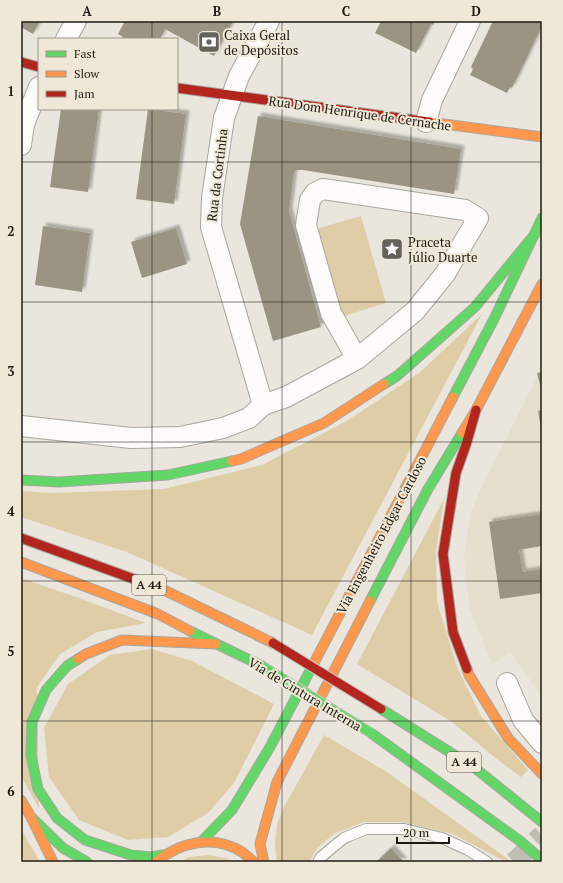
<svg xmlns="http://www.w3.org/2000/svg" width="563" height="883" font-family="'PT Serif',serif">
  <defs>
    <filter id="shadow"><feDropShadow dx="3.5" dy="-3.5" stdDeviation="1" flood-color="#0004"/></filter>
  </defs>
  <rect width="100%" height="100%" fill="#eae6dd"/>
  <path fill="#e7dfcd" d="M542,368V696L510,652L493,664L486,650L470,609L464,559L470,514L483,484Z"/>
  <path fill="#decda7" d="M361,216L386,303L341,317L316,229Z
    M482,314L312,635L127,552L21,517V491L53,493L164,489L262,465L345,422L419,373Z
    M444,499L436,552L437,602L457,667L481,716L528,770L521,777L498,760L452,722L357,664Z
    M21,578L76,597L146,623L97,632L60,654L37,687L39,808L21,776Z
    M152,649L192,661L274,704L234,783L208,813L168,837L128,840L79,820L49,777L44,728L68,684L110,655Z
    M324,735L387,772L512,862H506L453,834L402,822H364L335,833L318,847L309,862H277L275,844L277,824L283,809Z
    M21,829L40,862H26L21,855Z
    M207,855L226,858L233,862H180L189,857Z"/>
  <path fill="#9b9483" filter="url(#shadow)" d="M21,21H40L33,34L21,27Z
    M125,21H229L232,23L214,56L165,29L160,39H126L118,34Z
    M381,21H435L433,25L431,24L416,53L375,33Z
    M493,21H542V26L512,88L510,87L507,93L470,75L473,69L471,67Z
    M61,109H99L88,192L50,187Z
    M148,109L186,114L174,204L136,199Z
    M258,116L461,149L454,194L303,170H298L294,172L289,211L321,327L273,341L240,224Z
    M43,226L90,233L82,292L35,285Z
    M176,228L187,264L142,278L131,242Z
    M542,372V384L540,385L537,373Z
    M542,410V428H541L538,411Z
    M542,514V546L519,550L523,572L542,569V593L500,599L489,522Z
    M391,848L404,862H376Z"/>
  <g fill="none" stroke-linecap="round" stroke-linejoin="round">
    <path stroke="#c1bdb5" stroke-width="20" stroke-dasharray="20 10" stroke-linecap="butt" d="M514,862L542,835"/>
    <g stroke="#a9a69e" stroke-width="12">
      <path id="lane" d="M318,862L321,857L344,838L366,829H404L442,838L468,850L487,862"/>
    </g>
    <g stroke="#a9a69e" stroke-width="22">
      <path id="street" d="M66,39L76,21
        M426,122L432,100L470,21
        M21,145L24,124L39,87
        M263,405L211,227L212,198L224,118L239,76L269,21
        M21,426L131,438L180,437L223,428L249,418L263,405L286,397L357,359L415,311L445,274L478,218L465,210L323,189L315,193L310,200L306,225L331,313L357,359
        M507,683L523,720L542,743"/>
    </g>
    <g stroke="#a9a69e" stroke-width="11">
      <path id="fast" d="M384,384L397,376L475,307L535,234
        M453,397L494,319L542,218
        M21,480L59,482L168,475L232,461
        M370,601L428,489L462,433
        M190,631L262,666
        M78,659L67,666L46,690L32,722L31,755L38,789L57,818L85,840L131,855L151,857L163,855
        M381,709L475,768L542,822
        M371,733L520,841L542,860
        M31,817L63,848L87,862
        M202,841L232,810L270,747L314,663"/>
    </g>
    <g stroke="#a9a69e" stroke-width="11">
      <path id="slow" d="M429,122L542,137
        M462,433L476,410L542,284
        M232,461L241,459L324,423L384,384
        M21,562L158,614L190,631
        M153,586L166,591L273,643
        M78,659L86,654L122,640L216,644
        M314,663L453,397
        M467,669L469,675L508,738L542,774
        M21,800L31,817L53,862
        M156,862C180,842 214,834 242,852C246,855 250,859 254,862
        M264,862L260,844L277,782L370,601"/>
    </g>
    <g stroke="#a9a69e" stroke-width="11">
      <path id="jam" d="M21,62L39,67
        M177,88L429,122
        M21,538L153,586
        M467,669L453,632L443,554L456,473L466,445L476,410"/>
    </g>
    <use href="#lane" stroke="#fcfbfa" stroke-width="10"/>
    <use href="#street" stroke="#fcfbfa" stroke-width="20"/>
    <use href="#fast" stroke="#63d668" stroke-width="9"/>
    <use href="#slow" stroke="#ff974d" stroke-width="9"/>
    <use href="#jam" stroke="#b3261e" stroke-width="9"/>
    <g stroke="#c6c4c0" stroke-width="11" stroke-linecap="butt">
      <path id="fast-bridge" d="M262,666L371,733"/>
    </g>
    <g stroke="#c6c4c0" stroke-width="11" stroke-linecap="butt">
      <path id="jam-bridge" d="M273,643L381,709"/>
    </g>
    <use href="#fast-bridge" stroke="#63d668" stroke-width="9"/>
    <use href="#jam-bridge" stroke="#b3261e" stroke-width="9"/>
  </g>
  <path fill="none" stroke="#1e1b15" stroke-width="1" stroke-opacity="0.55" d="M152,21V39M282,21V862M411,21V862M152,109V862M21,162H542M21,302H542M21,442H542M21,581H542M21,721H542"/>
  <defs>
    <g id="bank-square" transform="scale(1.15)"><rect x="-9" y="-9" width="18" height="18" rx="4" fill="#65625b" stroke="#f0e8d7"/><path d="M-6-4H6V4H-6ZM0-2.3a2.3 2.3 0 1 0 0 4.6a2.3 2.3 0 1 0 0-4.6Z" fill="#fff"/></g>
    <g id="sight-square" transform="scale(1.15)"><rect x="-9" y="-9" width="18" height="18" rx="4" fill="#65625b" stroke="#f0e8d7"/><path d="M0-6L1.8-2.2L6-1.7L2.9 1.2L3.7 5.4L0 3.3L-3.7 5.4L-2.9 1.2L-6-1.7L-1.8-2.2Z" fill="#fff"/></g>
  </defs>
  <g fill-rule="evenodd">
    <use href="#bank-square" x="209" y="42"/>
    <use href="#sight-square" x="392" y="249"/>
  </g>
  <g text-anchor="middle" stroke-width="4" stroke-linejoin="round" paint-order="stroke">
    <g fill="#f0e8d7" stroke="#5d584f" stroke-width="1">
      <rect x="132" y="575" width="34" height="20" rx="3"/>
      <rect x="447" y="752" width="34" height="20" rx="3"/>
    </g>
    <g font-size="12" font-weight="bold" fill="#1e1b15">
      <text x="149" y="589">A 44</text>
      <text x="464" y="766">A 44</text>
    </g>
    <g font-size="13" fill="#1e1b15" stroke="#f0e8d7" text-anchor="start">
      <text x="224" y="40">Caixa Geral<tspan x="224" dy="15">de Depósitos</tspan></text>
      <text x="408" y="247">Praceta<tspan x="408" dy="15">Júlio Duarte</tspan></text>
    </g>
    <g font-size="13" fill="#1e1b15" stroke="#f0e8d7">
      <text transform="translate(360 113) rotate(8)" y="5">Rua Dom Henrique de Cernache</text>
      <text transform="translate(217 175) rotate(-83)" y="5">Rua da Cortinha</text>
      <text transform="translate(381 535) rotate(-62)" y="5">Via Engenheiro Edgar Cardoso</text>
      <text transform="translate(305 694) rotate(31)" y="5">Via de Cintura Interna</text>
    </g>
  </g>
  <rect width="563" height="883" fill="none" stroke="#f0e8d7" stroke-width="44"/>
  <rect x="38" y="38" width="140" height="72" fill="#f0e8d7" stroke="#9c9689"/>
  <rect x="46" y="51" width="20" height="6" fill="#63d668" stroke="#9c9689"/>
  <text x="74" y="58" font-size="12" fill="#1e1b15">Fast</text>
  <rect x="46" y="71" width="20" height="6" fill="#ff974d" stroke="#9c9689"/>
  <text x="74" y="78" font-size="12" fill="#1e1b15">Slow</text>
  <rect x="46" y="91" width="20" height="6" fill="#b3261e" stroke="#9c9689"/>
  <text x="74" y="98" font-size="12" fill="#1e1b15">Jam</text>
  <path d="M397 837v6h52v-6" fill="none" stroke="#1e1b15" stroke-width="2"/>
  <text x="403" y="837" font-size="12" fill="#1e1b15" stroke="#f0e8d7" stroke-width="3" paint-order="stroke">20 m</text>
  <rect x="22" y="22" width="519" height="839" fill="none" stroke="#1e1b15" stroke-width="1.5"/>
  <g font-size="13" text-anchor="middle" font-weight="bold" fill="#1e1b15">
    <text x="87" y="16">A</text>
    <text x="217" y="16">B</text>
    <text x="346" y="16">C</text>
    <text x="476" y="16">D</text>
    <text x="11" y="96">1</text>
    <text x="11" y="236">2</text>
    <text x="11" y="376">3</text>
    <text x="11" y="516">4</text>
    <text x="11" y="656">5</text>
    <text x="11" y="796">6</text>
  </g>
</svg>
